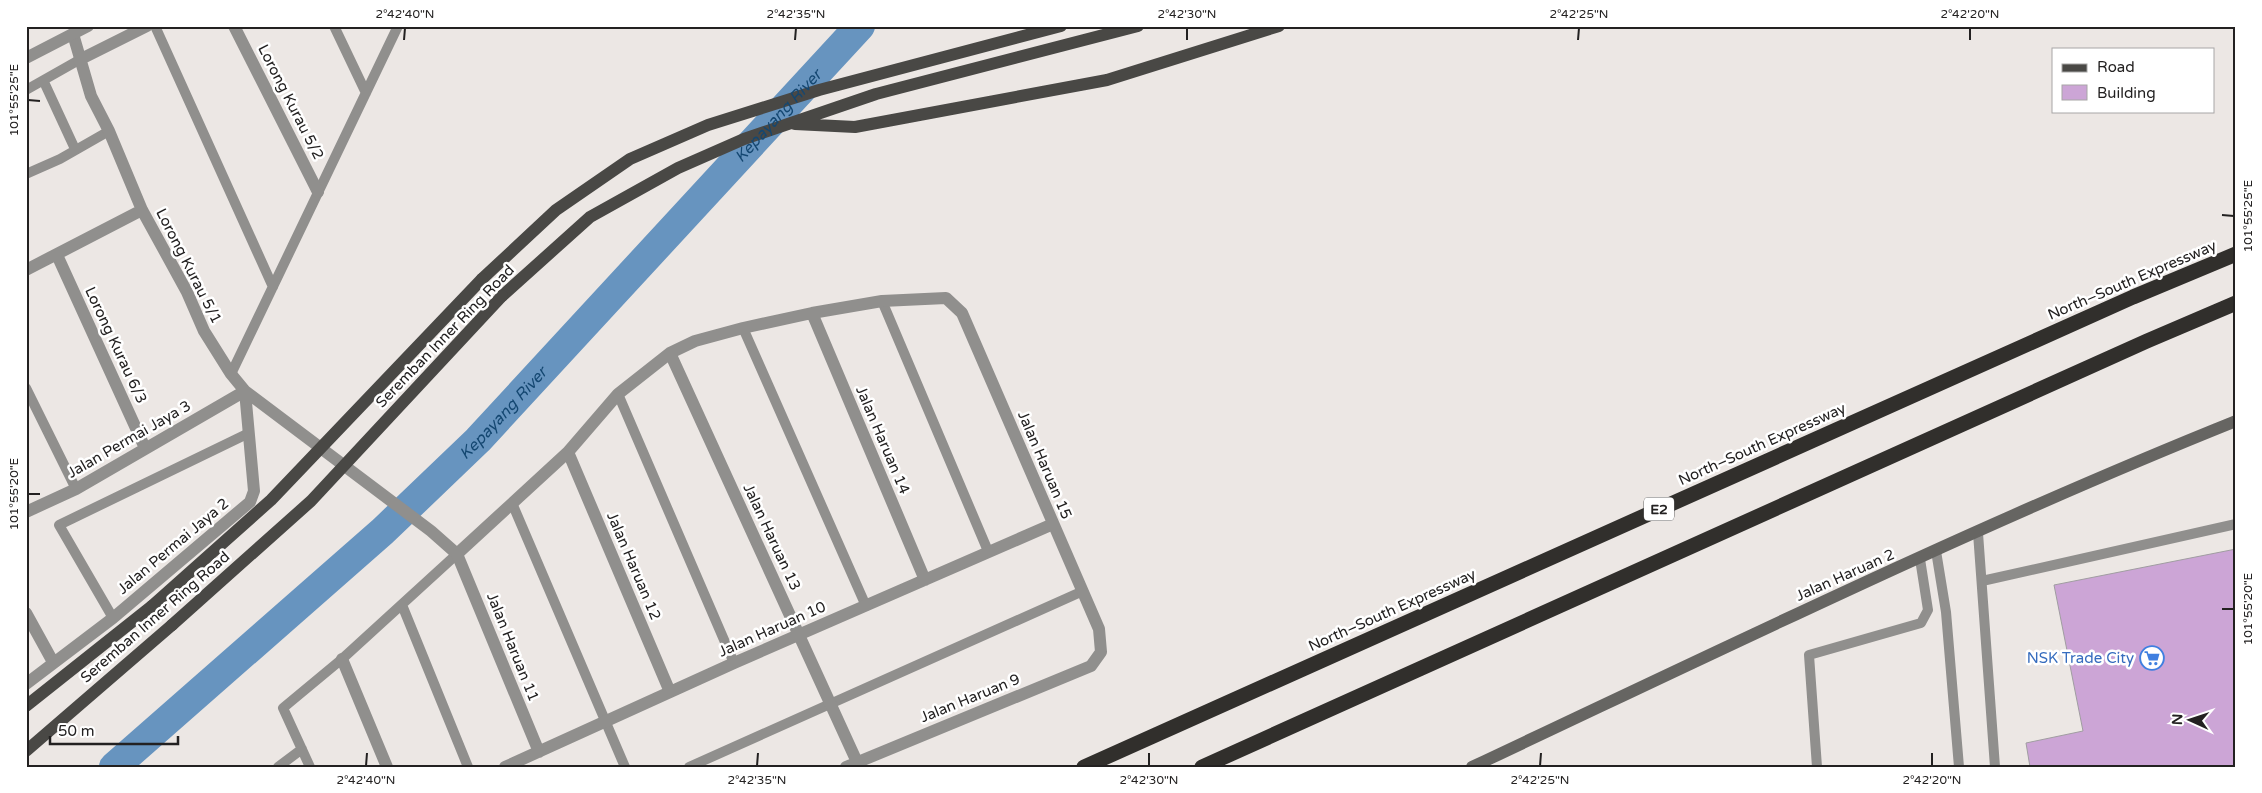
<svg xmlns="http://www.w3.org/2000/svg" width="2262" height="793" font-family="'Varela Round',sans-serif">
  <rect width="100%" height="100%" fill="#ece7e4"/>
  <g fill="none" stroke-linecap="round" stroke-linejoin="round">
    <path stroke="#6794bf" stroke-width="30" id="s1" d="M114,767L383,531L478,440L860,26"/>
  </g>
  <path fill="#cca5d6" stroke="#a09da1" d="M2236,549V767H2030L2026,743L2083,731L2054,585Z"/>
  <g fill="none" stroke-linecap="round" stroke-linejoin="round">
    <path stroke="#908f8d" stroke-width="10" d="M155,26L273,287
      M334,26L366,93
      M44,82L75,149
      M26,90L79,60
      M26,174L60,159L109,131
      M882,301L988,551
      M743,328L866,606
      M231,374L398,26
      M26,388L76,489
      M618,394L734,663
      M512,503L625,767
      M1978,533L1995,767
      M1936,551L1946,612L1959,767
      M1982,581L2236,524
      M402,605L468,767
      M113,618L59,525L249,433
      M278,767L302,749
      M310,767L283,708L342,659L457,554
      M689,767L1083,591
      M1817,767L1809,655L1921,623L1928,610L1920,559"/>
    <path stroke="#908f8d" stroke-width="12" d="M234,26L318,192
      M73,34L91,96L109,131L142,210L187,292L204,331L231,374L245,391L431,531L457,554L539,752
      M79,60L147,26
      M57,255L145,448
      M26,270L142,210
      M812,313L925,580
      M670,353L857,762
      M568,452L670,692
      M26,512L76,489L245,391L254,491L250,502L113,618L26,684
      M457,554L568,452L618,394L670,353L695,341L743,328L812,313L882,301L946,298L962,313L1099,629L1101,652L1091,666L846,767
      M26,613L53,662
      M342,659L387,767
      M505,767L734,663L1053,524"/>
    <path stroke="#908f8d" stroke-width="12" d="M26,58L88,26"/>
    <path stroke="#666562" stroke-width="12" d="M1472,767C1725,648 1977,525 2236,421"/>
    <path stroke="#494845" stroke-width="12" d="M795,124L855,127L1107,80L1279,26
      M482,279L556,210L630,159L708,125L819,90L1061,26
      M502,296L590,217L678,168L744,139L876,94L1138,26
      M26,706L152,606
      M26,751L172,625"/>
    <path stroke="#312f2c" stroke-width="15" d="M1084,767L2133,297L2236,254
      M1202,767L2147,341L2236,303"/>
    <path stroke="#494845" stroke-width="12" d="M152,606L271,500L482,279
      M172,625L311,501L502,296"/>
  </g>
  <path fill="none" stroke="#232121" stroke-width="2" d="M404,40L405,28M795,40L796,28M1187,40V28M1578,40L1579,28M1970,40V28M28,100L40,101M2222,215L2234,216M28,494H40M2222,609H2234M366,766L367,753M757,766L758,753M1149,766V753M1540,766L1541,753M1932,766V753"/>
  <defs>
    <g id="supermarket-ring" transform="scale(1.25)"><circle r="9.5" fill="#fff" stroke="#3f7fe0" stroke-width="1.5"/><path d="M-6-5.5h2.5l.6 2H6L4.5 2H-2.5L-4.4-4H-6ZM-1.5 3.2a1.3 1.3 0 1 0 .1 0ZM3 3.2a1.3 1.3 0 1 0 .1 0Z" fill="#3f7fe0"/></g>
  </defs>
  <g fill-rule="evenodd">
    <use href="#supermarket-ring" x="2152" y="658"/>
  </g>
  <g text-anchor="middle" stroke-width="5" stroke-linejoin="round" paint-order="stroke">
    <rect fill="#fff" stroke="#656464" stroke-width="1" x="1644" y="497.5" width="30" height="23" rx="4"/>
    <g font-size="14" font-weight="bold" fill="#232121">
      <text x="1659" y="514">E2</text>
    </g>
    <g font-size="15" fill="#232121" stroke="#fff">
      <text transform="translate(291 102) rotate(63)" y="5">Lorong Kurau 5/2</text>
      <text transform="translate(189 266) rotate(63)" y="5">Lorong Kurau 5/1</text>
      <text transform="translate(2132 280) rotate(-23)" y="5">North–South Expressway</text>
      <text transform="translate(445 336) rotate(-46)" y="5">Seremban Inner Ring Road</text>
      <text transform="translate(116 345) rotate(65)" y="5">Lorong Kurau 6/3</text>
      <text transform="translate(129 439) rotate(-30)" y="5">Jalan Permai Jaya 3</text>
      <text transform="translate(883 440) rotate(67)" y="5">Jalan Haruan 14</text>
      <text transform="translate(1762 444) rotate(-24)" y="5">North–South Expressway</text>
      <text transform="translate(1045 465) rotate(67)" y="5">Jalan Haruan 15</text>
      <text transform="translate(772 537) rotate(65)" y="5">Jalan Haruan 13</text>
      <text transform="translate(173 546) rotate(-40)" y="5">Jalan Permai Jaya 2</text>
      <text transform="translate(634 566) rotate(67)" y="5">Jalan Haruan 12</text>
      <text transform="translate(1845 575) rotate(-24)" y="5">Jalan Haruan 2</text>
      <text transform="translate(1392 610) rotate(-24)" y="5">North–South Expressway</text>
      <text transform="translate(155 617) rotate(-41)" y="5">Seremban Inner Ring Road</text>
      <text transform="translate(772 629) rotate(-24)" y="5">Jalan Haruan 10</text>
      <text transform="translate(513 647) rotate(68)" y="5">Jalan Haruan 11</text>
      <text transform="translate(970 698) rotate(-22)" y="5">Jalan Haruan 9</text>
    </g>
    <g font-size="15" fill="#366cbe" stroke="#fff" text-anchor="end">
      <text x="2134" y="663">NSK Trade City</text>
    </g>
    <g font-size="16" font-style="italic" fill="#144771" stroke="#fff">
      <text dy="6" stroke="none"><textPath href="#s1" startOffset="931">Kepayang River</textPath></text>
      <text dy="6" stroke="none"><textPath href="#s1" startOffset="526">Kepayang River</textPath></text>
    </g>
  </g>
  <rect width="2262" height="793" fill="none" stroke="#ffffff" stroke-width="55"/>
  <rect x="2052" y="48" width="162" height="65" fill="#ffffff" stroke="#a7a6a6"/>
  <rect x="2062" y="64" width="25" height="8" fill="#494845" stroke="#a7a6a6"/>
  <text x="2097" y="72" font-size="15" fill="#232121">Road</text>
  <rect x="2062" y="85" width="25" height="15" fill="#cca5d6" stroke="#a7a6a6"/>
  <text x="2097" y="98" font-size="15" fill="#232121">Building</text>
  <g transform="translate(2190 720) rotate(273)" stroke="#ffffff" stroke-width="4" paint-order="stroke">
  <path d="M0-4L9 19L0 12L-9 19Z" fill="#232121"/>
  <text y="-8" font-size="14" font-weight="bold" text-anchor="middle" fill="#232121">N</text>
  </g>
  <path d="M50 736v8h128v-8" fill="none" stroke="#232121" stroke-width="2.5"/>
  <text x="58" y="736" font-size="15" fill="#232121" stroke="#ffffff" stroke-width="4" paint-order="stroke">50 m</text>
  <rect x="28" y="28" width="2206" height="738" fill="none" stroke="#232121" stroke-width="2"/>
  <g font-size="12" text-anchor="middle" fill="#232121">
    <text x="405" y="18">2°42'40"N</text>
    <text x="796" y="18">2°42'35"N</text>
    <text x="1187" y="18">2°42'30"N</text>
    <text x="1579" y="18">2°42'25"N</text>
    <text x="1970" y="18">2°42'20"N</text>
    <text transform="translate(14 100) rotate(-90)" y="4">101°55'25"E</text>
    <text transform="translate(2248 216) rotate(-90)" y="4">101°55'25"E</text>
    <text transform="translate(14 494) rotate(-90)" y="4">101°55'20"E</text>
    <text transform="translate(2248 609) rotate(-90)" y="4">101°55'20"E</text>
    <text x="366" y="784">2°42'40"N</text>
    <text x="757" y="784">2°42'35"N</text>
    <text x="1149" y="784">2°42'30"N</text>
    <text x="1540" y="784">2°42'25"N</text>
    <text x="1932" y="784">2°42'20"N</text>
  </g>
</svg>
